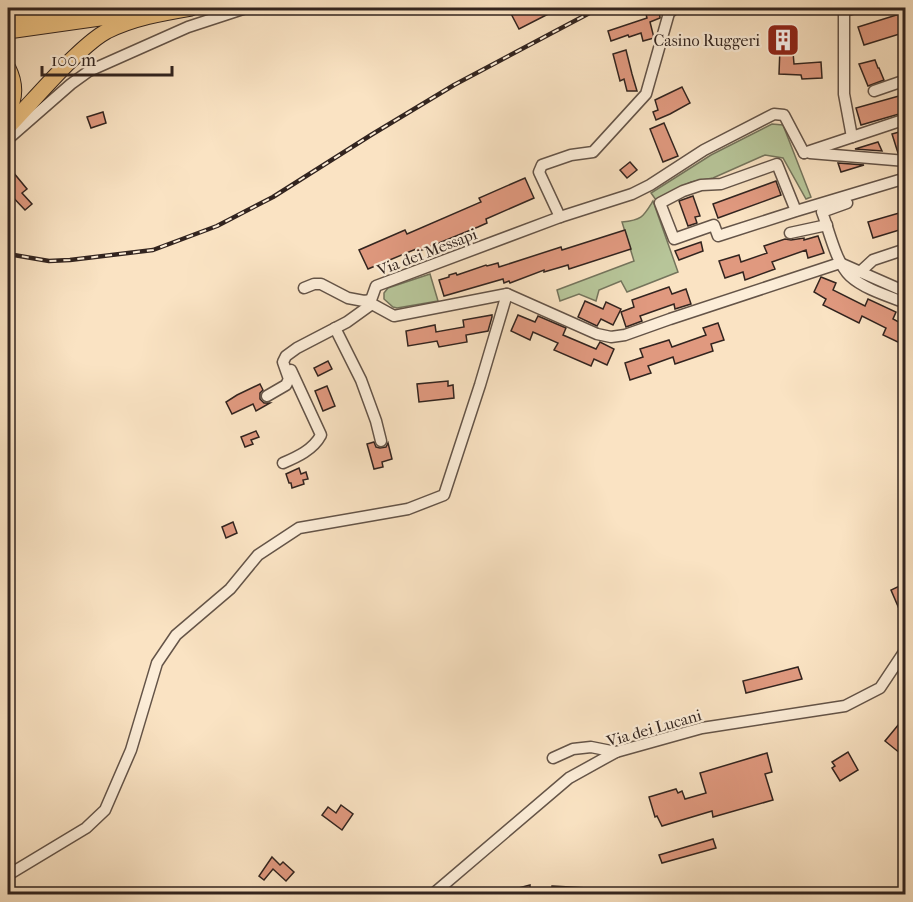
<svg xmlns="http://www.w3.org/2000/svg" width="913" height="902" font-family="'IM FELL French Canon',serif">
	<rect width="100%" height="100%" fill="#fae3c3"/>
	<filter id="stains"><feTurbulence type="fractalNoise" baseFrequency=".00333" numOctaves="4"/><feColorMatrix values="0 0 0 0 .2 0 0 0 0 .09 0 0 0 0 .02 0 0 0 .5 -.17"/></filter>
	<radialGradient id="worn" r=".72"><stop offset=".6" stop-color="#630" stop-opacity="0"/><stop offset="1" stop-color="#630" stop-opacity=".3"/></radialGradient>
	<g fill="#b7c599" stroke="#74745c" stroke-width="1.5">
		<polygon points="772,124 783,125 811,197 806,199 783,158 765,155 713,178 691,182 656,200 651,193 711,155"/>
		<path d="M653,201L678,272L627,292L621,281L599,290L596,301L579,294L560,301L557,290L634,261L622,222C642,220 643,217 653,201Z"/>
		<polygon points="430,274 438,301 397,308 393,307 384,299 384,293 388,288"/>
	</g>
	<g fill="#e0997f" stroke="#32241f" stroke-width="1.5">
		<polygon points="508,8 560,8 519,29"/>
		<polygon points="653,8 658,8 660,17 660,18 650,22 654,38 643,41 641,33 629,37 628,35 611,41 608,31 647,18 645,10"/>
		<polygon points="906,12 906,32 864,45 858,27"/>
		<polygon points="787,47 787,52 793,52 794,64 821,62 822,78 802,79 801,75 779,74 780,48"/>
		<polygon points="626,50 632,74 637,91 627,91 624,79 620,81 613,54"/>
		<polygon points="875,60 878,68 879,68 884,80 868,86 859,64"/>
		<polygon points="682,87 690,103 670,114 656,120 653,112 658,110 655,100"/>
		<polygon points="906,94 906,112 861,125 856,108"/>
		<polygon points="103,112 106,123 91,128 87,117"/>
		<polygon points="664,123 678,156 663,162 650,129"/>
		<polygon points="906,130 906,153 898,153 892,134"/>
		<polygon points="878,142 882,151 855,149"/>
		<polygon points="630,162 637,170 627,178 620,170"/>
		<polygon points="838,163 864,165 841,172"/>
		<polygon points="8,166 27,189 22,193 32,204 25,210 8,192"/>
		<polygon points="525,178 534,198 486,219 487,223 478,227 417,252 416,249 368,269 359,250 405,230 407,234 481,202 479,198"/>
		<polygon points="776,181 781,195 718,218 713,204"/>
		<polygon points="693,196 700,216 695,217 697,223 688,226 679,201"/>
		<polygon points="906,211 906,228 873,238 868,222"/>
		<polygon points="625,230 631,249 569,269 568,265 544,272 544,270 510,283 509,281 504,283 503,279 444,296 439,280 449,277 449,275 456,273 457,275 486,265 487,266 498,263 499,267 561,247 562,250"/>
		<polygon points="818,236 824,253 808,258 806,250 772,262 775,269 745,280 743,272 725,278 719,261 739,255 741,262 767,253 764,246 785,239 791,240 804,238 804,240"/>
		<polygon points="701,242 703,251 679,260 675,251"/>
		<polygon points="821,277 836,283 833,290 865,306 868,299 896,312 893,319 906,326 906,336 902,344 883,335 886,328 862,316 859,323 823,305 826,299 814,292"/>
		<polygon points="669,287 672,294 686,289 691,304 675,309 674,304 640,316 642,321 626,327 621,312 634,307 632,300"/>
		<polygon points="585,301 603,309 606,302 621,309 613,325 601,319 597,326 578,317"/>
		<polygon points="492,315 492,317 488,331 466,335 467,342 439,347 437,341 408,346 406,331 435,325 436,332 464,327 463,320"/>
		<polygon points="518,315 535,322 538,316 566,328 563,335 596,349 600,342 614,349 607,365 594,359 591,366 554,350 558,343 533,332 530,340 511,331"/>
		<polygon points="718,323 724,340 711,344 713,351 675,364 673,357 648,366 651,373 630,380 625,363 643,357 640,349 669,340 672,347 706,335 703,328"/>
		<polygon points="328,361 332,369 318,376 314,368"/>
		<polygon points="448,381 448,386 453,385 454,398 419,402 417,384"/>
		<polygon points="260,384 263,390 260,393 260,399 264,403 270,403 256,411 253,404 232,414 226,402 237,395"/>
		<polygon points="327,386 335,406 323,411 315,391"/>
		<polygon points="256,431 259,437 251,440 253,444 245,447 241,437"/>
		<polygon points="374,442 376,447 380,448 386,447 388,443 392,459 382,462 383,467 374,469 367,444"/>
		<polygon points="299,468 301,474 306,472 308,479 303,480 304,484 292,488 291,483 289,483 286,474"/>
		<polygon points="233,522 237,533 226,538 222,527"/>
		<polygon points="906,583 906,608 900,611 891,590"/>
		<polygon points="798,667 802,679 746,693 743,681"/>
		<polygon points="899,724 906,729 906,758 885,741"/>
		<polygon points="848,752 858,770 840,781 832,768 835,766 832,762"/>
		<polygon points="767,753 772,772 765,774 773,800 713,817 712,811 662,826 657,816 655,817 649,797 676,789 678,793 682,791 685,799 706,793 700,773"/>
		<polygon points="341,805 353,814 342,830 322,815 328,807 336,813"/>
		<polygon points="713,839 716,848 662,863 659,855"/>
		<polygon points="272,857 280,865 283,862 294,872 286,881 273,869 264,880 259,876"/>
		<polygon points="530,885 530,894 503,894 503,892"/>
		<polygon points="552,886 606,889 606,894 551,894"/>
	</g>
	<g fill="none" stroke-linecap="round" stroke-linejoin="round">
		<g stroke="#645448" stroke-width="13">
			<g id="minor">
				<polyline points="874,91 906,80"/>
				<polyline points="852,137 844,94 844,11 855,8"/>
				<polyline points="8,139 71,84 89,71 188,27 246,8"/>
				<polyline points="804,153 784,115 774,114 704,150 650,185 632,194 560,217 376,286 371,300 372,304 394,316 507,294 597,334 611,337 625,335 670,319 840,263 906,292"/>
				<polyline points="804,153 906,119"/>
				<polyline points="810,153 906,161"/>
				<path d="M847,203L822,212C829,230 836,263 850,276C864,289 888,296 906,303"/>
				<polyline points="796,211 777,164 721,184 701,185 683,191 660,203 674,239 714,225 718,236 796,211 906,178"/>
				<polyline points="560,217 539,172 542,165 571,155 593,152 646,94 669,13 675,8"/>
				<polyline points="790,233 827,225"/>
				<polyline points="860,272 873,260 906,249"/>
				<polyline points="304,288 314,284 321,284 348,298 364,301 371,300"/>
				<polyline points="335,328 361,380 376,421 381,441"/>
				<polyline points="267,396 286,385 289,379 283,362 286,356 297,348 347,322 372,304"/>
				<path d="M283,463C297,457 313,450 321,435L291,370"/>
				<polyline points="553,758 573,749 591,747 616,752"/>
				<polyline points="8,875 86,828 105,810 131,750 157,663 176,635 230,589 258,555 299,528 408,509 444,495 480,385 507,294"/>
				<polyline points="433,894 569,778 616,752 702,728 845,706 880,688 906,649"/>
			</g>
		</g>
		<g stroke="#32241f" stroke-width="17">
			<g id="highway">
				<polyline points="8,20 91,8"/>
				<polyline points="8,31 107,17 138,11"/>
				<path d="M8,68C15,82 16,97 8,112"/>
				<path d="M8,127C28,106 47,84 68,63C80,52 92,39 107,31C133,18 162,13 191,8"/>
			</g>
		</g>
		<use href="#minor" stroke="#fcedd8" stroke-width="10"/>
		<use href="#highway" stroke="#edc282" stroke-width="15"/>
		<g stroke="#32241f" stroke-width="4.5">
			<polyline id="rail" points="8,254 49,261 70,260 153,250 217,226 273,197 371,135 454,85 599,8"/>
		</g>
		<use href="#rail" stroke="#fcedd8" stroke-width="2" stroke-dasharray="7" stroke-linecap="butt"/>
	</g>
	<defs>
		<g id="building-square" transform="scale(1.725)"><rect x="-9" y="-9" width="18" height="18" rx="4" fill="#8f2418" stroke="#fcedd8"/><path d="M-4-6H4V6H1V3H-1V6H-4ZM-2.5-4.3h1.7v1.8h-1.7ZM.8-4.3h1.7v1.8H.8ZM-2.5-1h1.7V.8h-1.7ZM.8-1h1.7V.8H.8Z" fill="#fff"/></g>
	</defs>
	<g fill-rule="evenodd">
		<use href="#building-square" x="783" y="40"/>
	</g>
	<g text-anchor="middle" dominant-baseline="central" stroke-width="4.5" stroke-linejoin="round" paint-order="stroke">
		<g font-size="16" fill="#32241f" stroke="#fcedd8" text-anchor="end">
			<text x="760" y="40">Casino Ruggeri</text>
		</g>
		<g font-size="16" fill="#32241f" stroke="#fcedd8">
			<text transform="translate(427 252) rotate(-21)">Via dei Messapi</text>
			<text transform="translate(654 728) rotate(-16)">Via dei Lucani</text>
		</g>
	</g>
	<rect width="913" height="902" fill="none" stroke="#fae3c3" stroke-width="30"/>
	<rect x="9" y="9" width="895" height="884" fill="none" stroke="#32241f" stroke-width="3"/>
	<rect x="15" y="15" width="883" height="872" fill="none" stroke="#32241f" stroke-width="1.5"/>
	<path d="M42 66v9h130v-9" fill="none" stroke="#32241f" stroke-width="3"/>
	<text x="51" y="66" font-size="18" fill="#32241f" stroke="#fcedd8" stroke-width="4.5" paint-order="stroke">100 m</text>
	<rect width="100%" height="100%" filter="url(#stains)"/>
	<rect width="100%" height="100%" fill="url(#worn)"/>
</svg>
